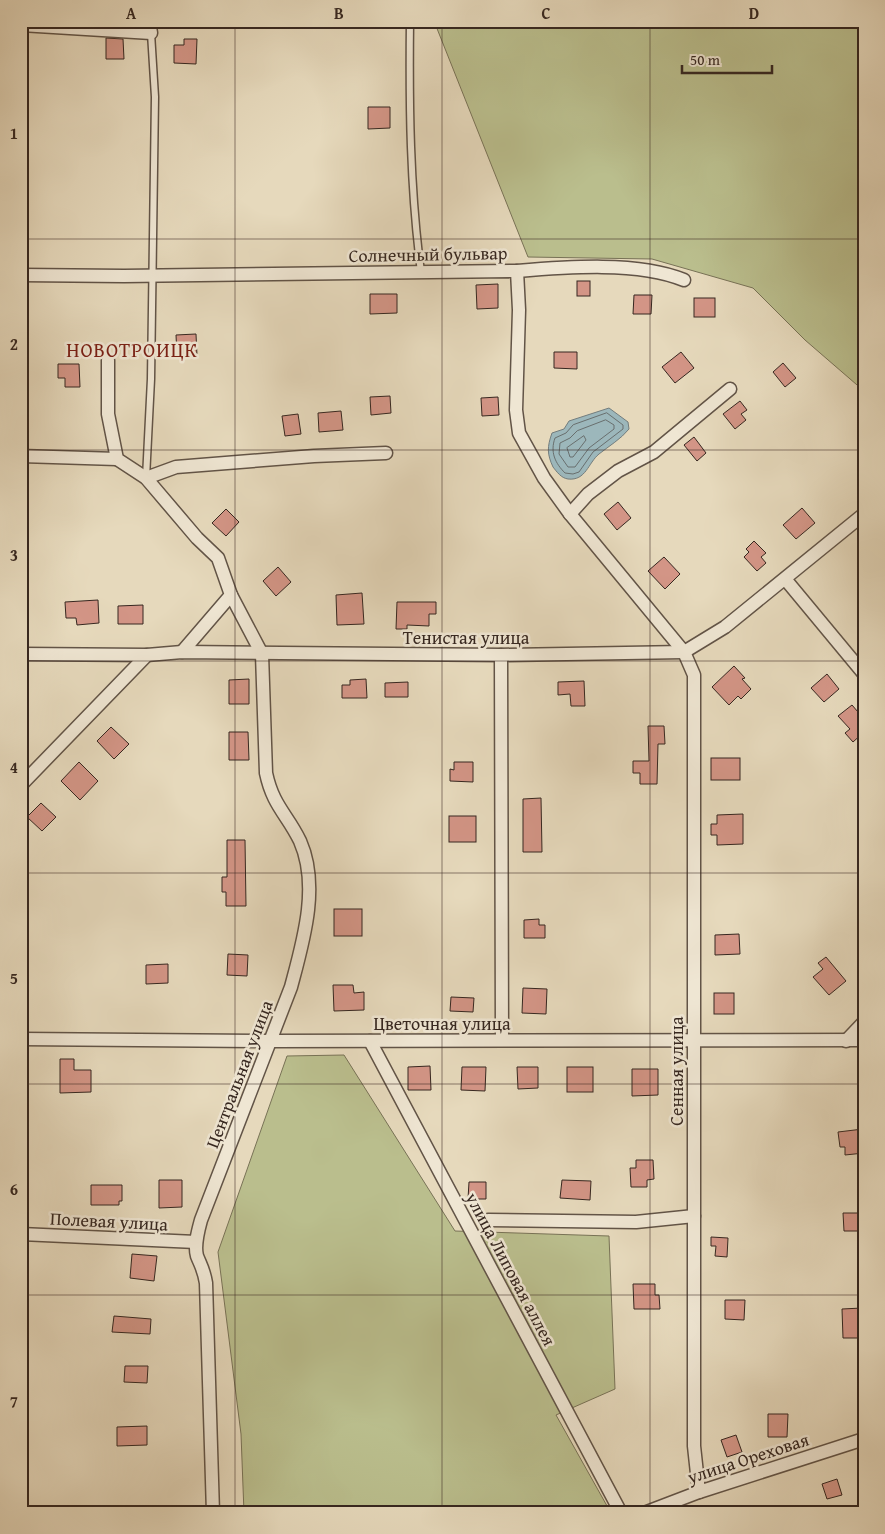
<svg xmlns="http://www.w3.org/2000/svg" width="885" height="1534" font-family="'Gentium Book Plus',serif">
	<rect width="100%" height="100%" fill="#e6d9bc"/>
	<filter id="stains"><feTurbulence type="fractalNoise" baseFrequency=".004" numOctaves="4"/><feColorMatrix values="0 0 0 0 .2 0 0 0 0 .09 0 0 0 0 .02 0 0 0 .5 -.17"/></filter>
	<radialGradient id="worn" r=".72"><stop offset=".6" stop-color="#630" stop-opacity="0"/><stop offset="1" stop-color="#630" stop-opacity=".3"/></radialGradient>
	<g fill="#babe8d" stroke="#787256">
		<polygon points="434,21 864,21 864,391 805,340 753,288 652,259 528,257"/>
		<polygon points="344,1055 455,1231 609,1236 615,1389 556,1415 611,1513 244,1513 241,1434 218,1252 287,1056"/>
	</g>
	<path fill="#9cb7bb" stroke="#737d7d" d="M609,408L628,422L629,429C621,439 609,446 599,454C588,463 586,481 568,479C561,478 557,472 553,467C547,454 547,447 552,433L564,429L569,421Z"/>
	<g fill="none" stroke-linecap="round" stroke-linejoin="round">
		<g stroke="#696f6e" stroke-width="1">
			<path d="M607,413L623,425V429L593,452L579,472L573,474L565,473C555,463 550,452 555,438L566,433L573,425Z"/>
			<polygon points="606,420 614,425 614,429 589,448 575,467 568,467 559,454 560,443 570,438 577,431"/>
			<polygon points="584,436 586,440 573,457 570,457 567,448"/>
		</g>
	</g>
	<g fill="#d39586" stroke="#362720">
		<polygon points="106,38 123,39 124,59 106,59"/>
		<polygon points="184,39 197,39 196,64 174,63 174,45 184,45"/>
		<polygon points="368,107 390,107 390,128 368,129"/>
		<rect x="577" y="281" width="13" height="15"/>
		<polygon points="498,284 498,308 477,309 476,285"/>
		<polygon points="370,294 397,294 397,313 370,314"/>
		<polygon points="634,295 652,295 651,314 633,314"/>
		<rect x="694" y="298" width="21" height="19"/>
		<polygon points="196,334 197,356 177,356 176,335"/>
		<polygon points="554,352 577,352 577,369 554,368"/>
		<polygon points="681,352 694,368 675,383 662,367"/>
		<polygon points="783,363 796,378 785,387 773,372"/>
		<polygon points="58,364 79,364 80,387 65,387 65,378 58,378"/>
		<polygon points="390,396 391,413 371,415 370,397"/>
		<polygon points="498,397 499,415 482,416 481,398"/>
		<polygon points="740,401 747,410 741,414 746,420 735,429 723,414"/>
		<polygon points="341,411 343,430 319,432 318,413"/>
		<polygon points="298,414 301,434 285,436 282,416"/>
		<polygon points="694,437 706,453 697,461 684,445"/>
		<polygon points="618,502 631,518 617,530 604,514"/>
		<polygon points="802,508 815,523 796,539 783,525"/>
		<polygon points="226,509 239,522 226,536 212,523"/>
		<polygon points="754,541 766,553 761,557 766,563 757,571 744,557 749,552 746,549"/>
		<polygon points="664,557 680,574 665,589 648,571"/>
		<polygon points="278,567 291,582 276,596 263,581"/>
		<polygon points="362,593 364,624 337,625 336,595"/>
		<polygon points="98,600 99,623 77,625 76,618 66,618 65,602"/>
		<polygon points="397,602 436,602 436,614 429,614 429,626 407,625 407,629 396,629"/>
		<polygon points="143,605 143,624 118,624 118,606"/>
		<polygon points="734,666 745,678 742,679 751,689 741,699 738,696 729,705 712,687"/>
		<polygon points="827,674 839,689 824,702 811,688"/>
		<polygon points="249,679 249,704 229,704 229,680"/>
		<polygon points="366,679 367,698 342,698 342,685 350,685 350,680"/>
		<polygon points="584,681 585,706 571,706 570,694 558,695 558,682"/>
		<polygon points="408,682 408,697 385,697 385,683"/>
		<polygon points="852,705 864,719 864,732 853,742 845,733 850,729 838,716"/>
		<polygon points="648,726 664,726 665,744 658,744 657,784 640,784 640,773 633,773 633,761 649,761"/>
		<polygon points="111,727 129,744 114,759 97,741"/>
		<polygon points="229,732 248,732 249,760 229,760"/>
		<rect x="711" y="758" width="29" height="22"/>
		<polygon points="79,762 98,781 80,800 61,781"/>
		<polygon points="454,762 473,762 473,782 450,781 450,769 454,770"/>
		<polygon points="541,798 542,852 523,852 523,799"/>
		<polygon points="41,803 56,817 42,831 27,817"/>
		<polygon points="743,814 743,844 717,845 717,835 711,835 711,824 717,824 717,815"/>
		<rect x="449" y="816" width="27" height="26"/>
		<polygon points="227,840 245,840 246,906 226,906 226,892 222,892 222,877 227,877"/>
		<rect x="334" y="909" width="28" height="27"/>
		<polygon points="539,919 539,925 545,925 545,938 524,938 524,920"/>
		<polygon points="739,934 740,954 715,955 715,935"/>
		<polygon points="228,954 248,955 247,976 227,975"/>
		<polygon points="826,957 846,981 829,995 813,977 823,969 818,963"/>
		<polygon points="168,964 168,983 146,984 146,965"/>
		<polygon points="333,985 353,985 354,993 364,992 364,1010 334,1011"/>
		<polygon points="523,988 547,989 546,1014 522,1013"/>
		<rect x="714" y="993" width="20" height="21"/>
		<polygon points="451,997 474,998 473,1012 450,1011"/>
		<polygon points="60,1059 74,1059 74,1070 91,1070 91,1092 60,1093"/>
		<polygon points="430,1066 431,1090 408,1090 408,1067"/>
		<polygon points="462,1067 486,1067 485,1091 461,1090"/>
		<polygon points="517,1067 538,1067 538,1088 518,1089"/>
		<rect x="567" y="1067" width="26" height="25"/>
		<polygon points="632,1069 658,1069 658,1095 632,1096"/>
		<polygon points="863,1129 864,1153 845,1155 845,1147 840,1147 838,1132"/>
		<polygon points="636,1160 653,1160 654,1179 647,1180 647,1187 631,1187 630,1168 636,1168"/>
		<polygon points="159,1180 182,1180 182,1207 159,1208"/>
		<polygon points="562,1180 591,1181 590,1200 560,1198"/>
		<polygon points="469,1182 486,1182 486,1199 468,1199"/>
		<polygon points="91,1185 122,1185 122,1201 119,1201 119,1205 91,1205"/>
		<polygon points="843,1213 864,1213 864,1231 844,1231"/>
		<polygon points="711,1237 728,1238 727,1257 715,1256 716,1246 711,1246"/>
		<polygon points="132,1254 157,1256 154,1281 130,1278"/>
		<polygon points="633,1284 655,1284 655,1295 659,1295 660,1309 634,1309"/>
		<polygon points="725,1300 745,1300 744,1320 725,1319"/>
		<polygon points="862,1308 863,1338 843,1338 842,1309"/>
		<polygon points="114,1316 151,1319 150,1334 112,1332"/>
		<polygon points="125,1366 148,1366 147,1383 124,1382"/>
		<polygon points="768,1414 788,1414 787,1437 768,1437"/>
		<polygon points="147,1426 147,1445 117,1446 117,1427"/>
		<polygon points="736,1435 742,1452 727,1457 721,1440"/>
		<polygon points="837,1479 842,1495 827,1499 822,1484"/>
	</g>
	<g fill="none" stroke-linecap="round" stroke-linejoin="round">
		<g stroke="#625447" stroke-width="9">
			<g id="lane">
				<path d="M410,21C409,106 410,188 421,272"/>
				<polyline points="146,478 151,379 155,97 151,33"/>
			</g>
		</g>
		<g stroke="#625447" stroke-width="15">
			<g id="street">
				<polyline points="21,25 151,33 149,21"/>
				<path d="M517,271C566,267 639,261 684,280"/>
				<polyline points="21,275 124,276 517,271 519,310 516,410 519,433 544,478 570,514 684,652 694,675 694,1446 699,1492"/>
				<polyline points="108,360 108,414 117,459 146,478 197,538 218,558 231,595 182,652"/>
				<polyline points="21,456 117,459"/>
				<polyline points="146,478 176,467 314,456 386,453"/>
				<polyline points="570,514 588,494 618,471 654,452 730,389"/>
				<polyline points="786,580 864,674"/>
				<polyline points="21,654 147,655 182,652 501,655 684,652 725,627 864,514"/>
				<polyline points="501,655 502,1040"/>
				<polyline points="21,785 147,655"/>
				<polyline points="21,1039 270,1041 864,1040"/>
				<polyline points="370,1041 621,1513"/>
				<polyline points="846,1041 864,1022"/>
				<polyline points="488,1220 636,1222 694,1216"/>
				<polyline points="21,1234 196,1242"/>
				<path d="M213,1513L206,1283C204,1270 201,1266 197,1256C194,1245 198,1231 201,1220L291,987C303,942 320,886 300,841C287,814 273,806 266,773L262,654L231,595"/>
				<polyline points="644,1513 699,1492 864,1439"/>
			</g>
		</g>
		<use href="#lane" stroke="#efe6d3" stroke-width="6"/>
		<use href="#street" stroke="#efe6d3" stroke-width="12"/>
	</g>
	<path fill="none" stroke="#362720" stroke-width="1" stroke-opacity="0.55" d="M235,21V1513M442,21V1513M650,21V1513M21,239H864M21,450H864M21,661H864M21,873H864M21,1084H864M21,1295H864"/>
	<g text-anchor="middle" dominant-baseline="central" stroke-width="5" stroke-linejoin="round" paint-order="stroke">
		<g font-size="18" fill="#362720" stroke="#efe6d3">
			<text transform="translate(428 254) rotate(-1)">Солнечный бульвар</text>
			<text x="466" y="637">Тенистая улица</text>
			<text x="442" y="1023">Цветочная улица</text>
			<text transform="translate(676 1071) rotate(-90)">Сенная улица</text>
			<text transform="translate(239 1074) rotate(-69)">Центральная улица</text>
			<text transform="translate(109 1221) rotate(3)">Полевая улица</text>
			<text transform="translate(511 1269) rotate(62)">улица Липовая аллея</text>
			<text transform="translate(748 1458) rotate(-18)">улица Ореховая</text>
		</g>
		<g font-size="20" letter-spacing="1" fill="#7a1f14" stroke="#efe6d3">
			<text x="132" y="349">НОВОТРОИЦК</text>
		</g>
	</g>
	<rect width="885" height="1534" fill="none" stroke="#e6d9bc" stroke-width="55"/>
	<path d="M682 65v8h90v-8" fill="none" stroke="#362720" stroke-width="2.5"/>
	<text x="690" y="65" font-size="15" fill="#362720" stroke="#efe6d3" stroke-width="4" paint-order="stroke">50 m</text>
	<rect x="28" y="28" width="830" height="1478" fill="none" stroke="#362720" stroke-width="2"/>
	<g font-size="16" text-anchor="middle" font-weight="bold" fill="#362720">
		<text x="131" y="19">A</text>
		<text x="339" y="19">B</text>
		<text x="546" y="19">C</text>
		<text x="754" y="19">D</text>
		<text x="14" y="139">1</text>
		<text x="14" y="350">2</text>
		<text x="14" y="561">3</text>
		<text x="14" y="773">4</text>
		<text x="14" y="984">5</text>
		<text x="14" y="1195">6</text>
		<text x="14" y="1407">7</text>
	</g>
	<rect width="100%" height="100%" filter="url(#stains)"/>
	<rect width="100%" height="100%" fill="url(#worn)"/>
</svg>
